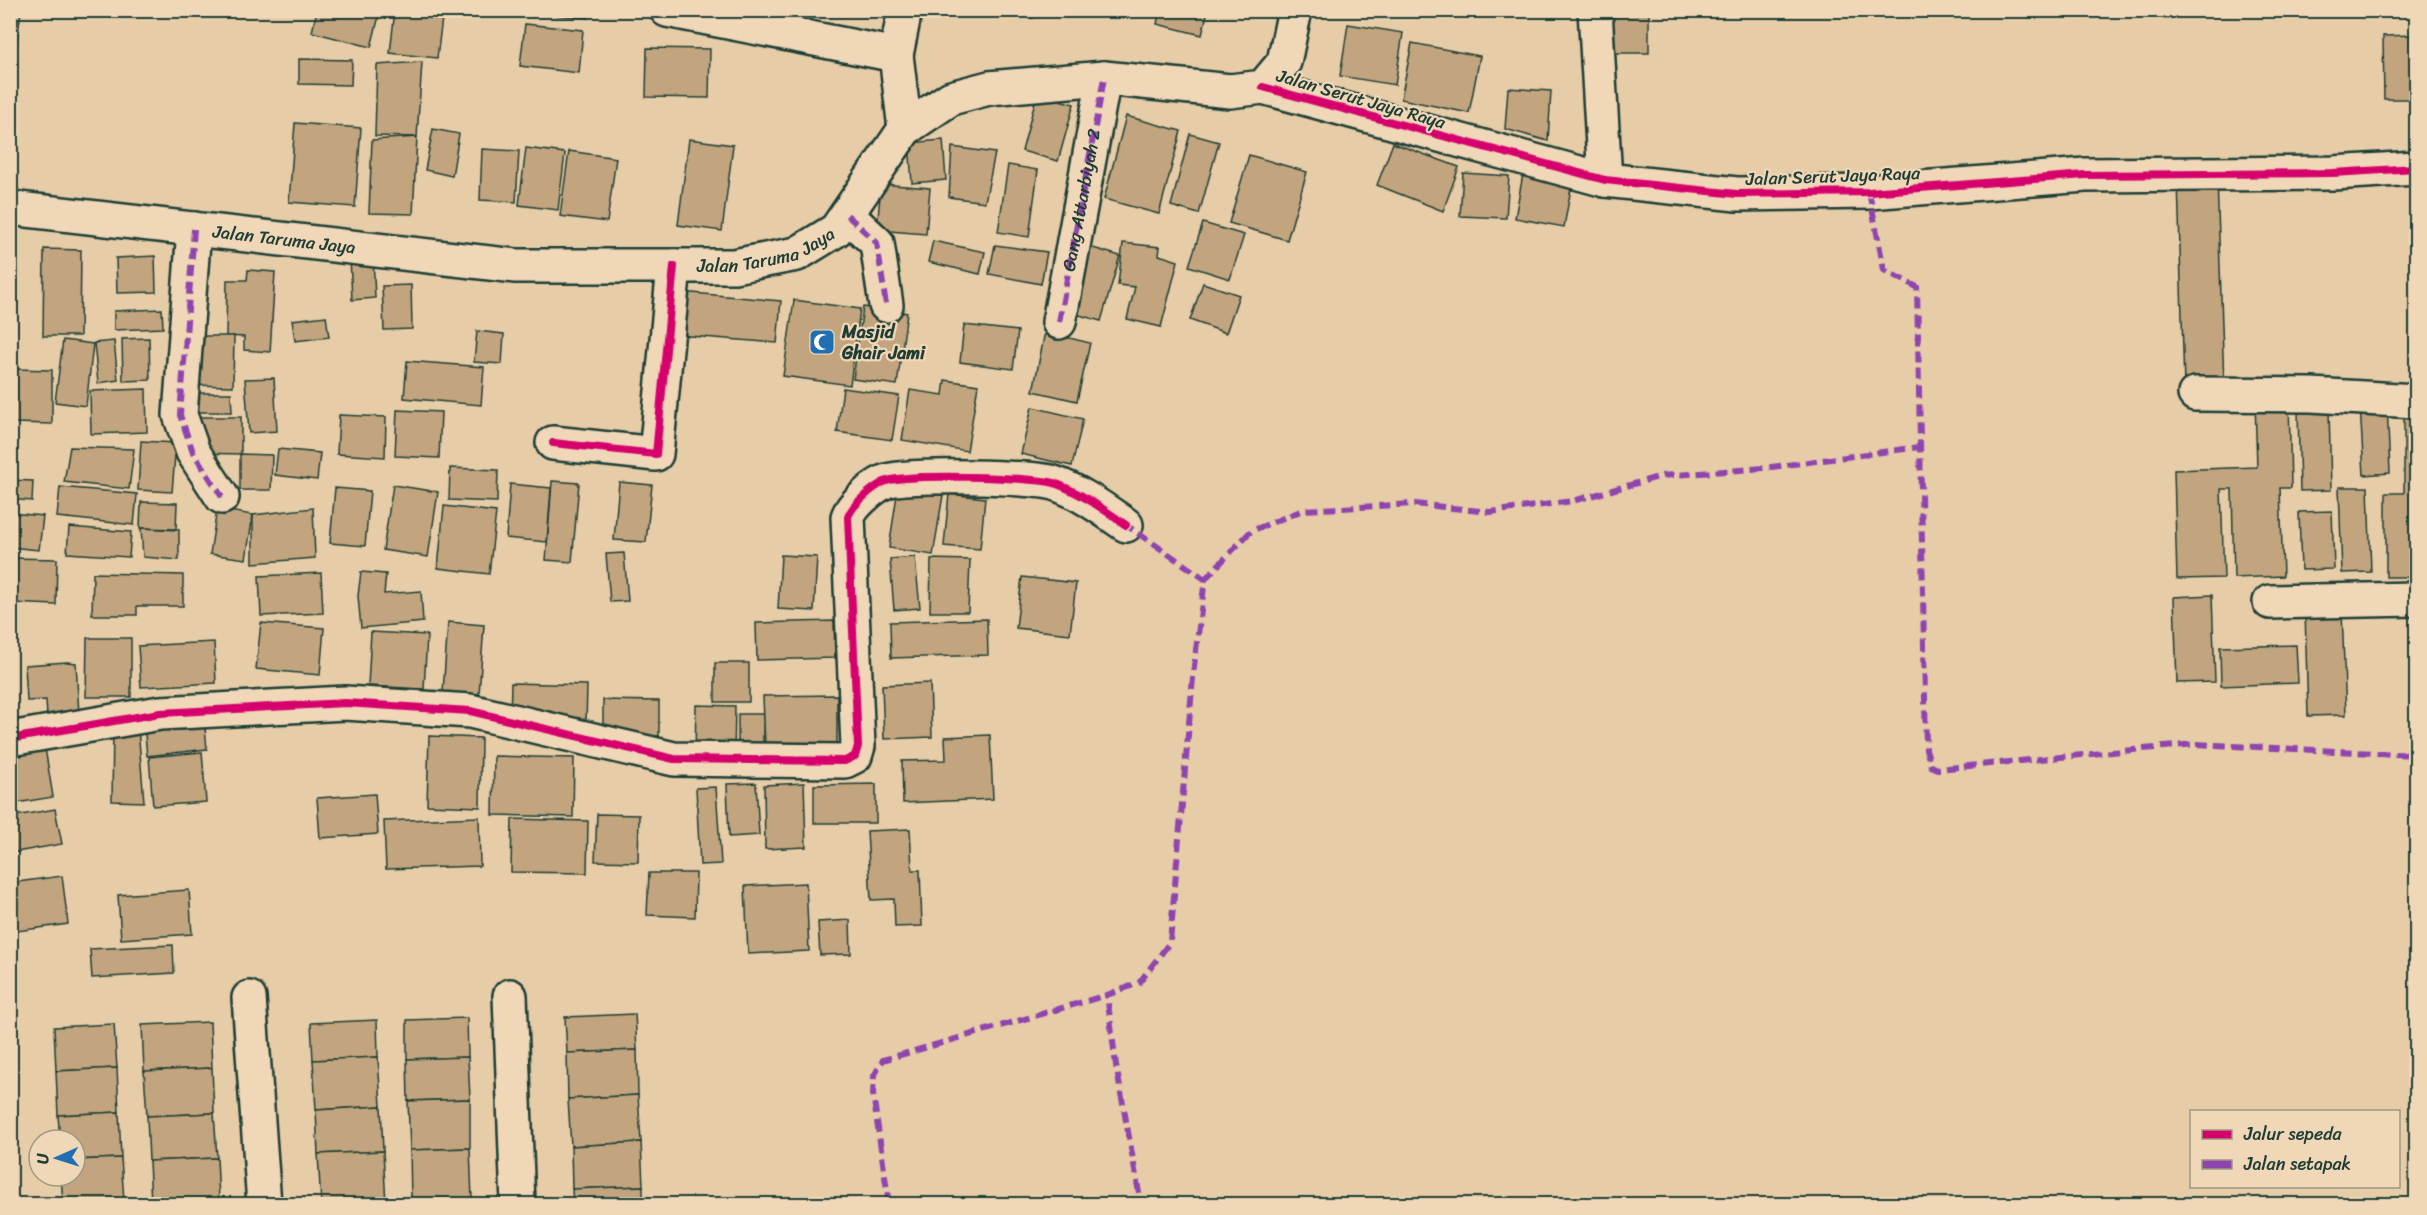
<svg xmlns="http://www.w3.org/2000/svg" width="2427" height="1215" font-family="Sriracha,sans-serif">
	<rect width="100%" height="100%" fill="#e7cca8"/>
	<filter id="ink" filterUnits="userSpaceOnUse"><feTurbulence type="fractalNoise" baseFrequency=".0167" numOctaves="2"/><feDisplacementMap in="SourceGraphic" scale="12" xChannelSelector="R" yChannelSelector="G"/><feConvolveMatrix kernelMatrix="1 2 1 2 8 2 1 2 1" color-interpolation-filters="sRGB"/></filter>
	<g filter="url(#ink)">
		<g fill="#c2a57e" stroke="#1f3d34" stroke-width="1.5">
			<polygon points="10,10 21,10 12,82 10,82"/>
			<polygon points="317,10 380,12 371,47 312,32"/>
			<polygon points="395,10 443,10 437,58 390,53"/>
			<polygon points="496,10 588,10 588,18"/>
			<polygon points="988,10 1034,10 1033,18"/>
			<polygon points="1160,10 1208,10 1202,35 1157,24"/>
			<polygon points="1600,10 1649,10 1649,53 1601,53"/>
			<polygon points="525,24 583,30 579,73 520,66"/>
			<polygon points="1348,24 1403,33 1395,85 1340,76"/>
			<polygon points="2416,35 2416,99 2384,99 2383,36"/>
			<polygon points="1412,43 1480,56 1469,113 1401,99"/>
			<polygon points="647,48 710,49 709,98 646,97"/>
			<polygon points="299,59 352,60 351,85 299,84"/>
			<polygon points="422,62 417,137 375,136 377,65"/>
			<polygon points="1508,88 1551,91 1548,141 1505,129"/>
			<polygon points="1037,94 1074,104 1058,161 1022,151"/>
			<polygon points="1126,116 1181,131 1159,214 1104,199"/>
			<polygon points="295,123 361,128 355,207 289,202"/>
			<polygon points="433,129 459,134 452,176 425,170"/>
			<polygon points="1190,134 1219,142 1199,214 1171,206"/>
			<polygon points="417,137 413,214 369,213 372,140"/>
			<polygon points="689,139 733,145 722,231 678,225"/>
			<polygon points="943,140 946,180 912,183 909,143"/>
			<polygon points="1393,143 1459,167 1443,211 1377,185"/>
			<polygon points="952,147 995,153 985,202 949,197"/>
			<polygon points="526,148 565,153 558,210 519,205"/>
			<polygon points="482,149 519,151 516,202 480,200"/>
			<polygon points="569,151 616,158 607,222 560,216"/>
			<polygon points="1249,155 1307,172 1287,240 1229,223"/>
			<polygon points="1008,165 1038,170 1029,237 998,232"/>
			<polygon points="1463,173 1509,176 1506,218 1460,216"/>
			<polygon points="1523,174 1572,183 1564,227 1515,218"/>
			<polygon points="2217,179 2224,384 2184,386 2178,180"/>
			<polygon points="881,184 930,188 926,234 877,230"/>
			<polygon points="1203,223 1244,235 1230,279 1189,266"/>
			<polygon points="933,241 985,252 980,274 928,262"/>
			<polygon points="1123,243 1160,247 1159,255 1178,261 1161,327 1127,319 1135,287 1118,285"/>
			<polygon points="995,245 1047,252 1041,284 989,274"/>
			<polygon points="1083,245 1120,256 1101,321 1065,311"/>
			<polygon points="44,249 81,250 80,336 43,336"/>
			<polygon points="155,256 156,292 117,293 116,258"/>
			<polygon points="373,256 375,298 352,300 350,258"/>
			<polygon points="248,270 275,272 270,352 244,350 244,337 226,336 227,280 247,280"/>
			<polygon points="1203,283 1239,295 1226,333 1190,320"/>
			<polygon points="411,285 412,329 384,330 382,286"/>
			<polygon points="681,292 781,301 777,343 678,335"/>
			<polygon points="794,300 860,309 850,385 783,376"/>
			<polygon points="863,307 907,313 897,385 853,379"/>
			<polygon points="162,309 163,328 114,330 114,311"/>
			<polygon points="326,316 329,337 295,341 292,320"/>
			<polygon points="964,325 1018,331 1013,369 960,362"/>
			<polygon points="477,331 504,334 502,364 474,362"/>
			<polygon points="1045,332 1090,343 1077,401 1033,391"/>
			<polygon points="189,336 234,336 233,386 188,385"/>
			<polygon points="149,338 150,380 123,381 122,339"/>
			<polygon points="63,340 93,344 86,406 55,402"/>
			<polygon points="114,341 118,380 98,383 94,343"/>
			<polygon points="407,361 484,367 481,405 404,398"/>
			<polygon points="14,369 52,370 52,424 13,423"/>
			<polygon points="274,378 277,431 249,433 245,379"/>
			<polygon points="945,380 978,385 967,451 902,440 910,390 943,395"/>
			<polygon points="843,388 899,396 892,440 837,432"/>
			<polygon points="146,389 147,432 91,434 90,391"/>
			<polygon points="189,393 231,393 232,412 189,412"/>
			<polygon points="2289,401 2291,488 2280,488 2283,576 2234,578 2232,489 2221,489 2224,578 2177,579 2174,470 2257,467 2255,402"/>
			<polygon points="2387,403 2390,473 2364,475 2360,405"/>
			<polygon points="2404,406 2416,406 2416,577 2386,577 2386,493 2404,493"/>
			<polygon points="1032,407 1083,419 1072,466 1021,454"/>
			<polygon points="397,410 441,412 439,458 395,456"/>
			<polygon points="2329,410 2331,490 2300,491 2298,411"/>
			<polygon points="339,415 386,417 385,457 337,454"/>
			<polygon points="197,417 241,417 241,454 196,453"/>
			<polygon points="141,441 176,443 172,492 138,490"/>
			<polygon points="70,447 134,449 129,489 64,482"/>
			<polygon points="278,449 320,453 317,480 275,475"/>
			<polygon points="240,454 272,455 271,490 240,490"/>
			<polygon points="450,468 498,470 497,502 449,500"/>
			<polygon points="10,480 33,481 32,501 10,499"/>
			<polygon points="552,481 579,483 572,562 546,560"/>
			<polygon points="619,482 652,485 646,542 614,540"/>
			<polygon points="510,484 551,488 547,542 506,538"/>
			<polygon points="393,485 438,492 428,557 383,550"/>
			<polygon points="60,487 137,494 134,525 57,517"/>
			<polygon points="2339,487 2368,487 2371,572 2342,573"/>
			<polygon points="335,488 370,491 365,546 330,543"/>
			<polygon points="898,488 943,495 933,555 889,548"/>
			<polygon points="949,494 985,498 980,549 944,546"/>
			<polygon points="141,502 177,503 176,529 140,528"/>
			<polygon points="444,506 496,512 489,574 438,568"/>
			<polygon points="313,508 315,558 253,563 253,515"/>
			<polygon points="217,509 253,515 246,559 210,554"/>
			<polygon points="2332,511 2334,569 2301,570 2299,512"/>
			<polygon points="10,513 43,516 39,550 10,547"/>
			<polygon points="69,527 131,532 129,557 67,553"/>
			<polygon points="141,528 179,530 179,560 143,557"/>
			<polygon points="624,553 628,601 610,602 606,554"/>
			<polygon points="781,555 817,557 814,611 778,609"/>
			<polygon points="915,557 920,608 894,610 890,559"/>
			<polygon points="10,558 57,559 56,605 10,603"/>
			<polygon points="931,559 970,560 968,612 930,612"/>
			<polygon points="361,572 386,574 384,594 421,591 423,622 361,628 358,596"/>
			<polygon points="93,573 183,575 183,606 137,606 137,615 92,615"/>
			<polygon points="321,573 323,613 261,616 259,576"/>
			<polygon points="1022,577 1076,583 1070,634 1016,628"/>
			<polygon points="2212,595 2215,682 2177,683 2174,597"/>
			<polygon points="2305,612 2342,612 2346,715 2308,716"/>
			<polygon points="987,619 988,655 891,658 890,622"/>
			<polygon points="834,621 835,658 757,660 756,623"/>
			<polygon points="448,622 484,625 479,694 443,692"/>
			<polygon points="261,623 324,628 320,675 256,669"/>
			<polygon points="371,632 427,635 424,689 368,686"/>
			<polygon points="87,638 131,638 131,697 86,697"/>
			<polygon points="214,642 216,683 141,687 138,646"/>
			<polygon points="2296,645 2298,683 2221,686 2220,647"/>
			<polygon points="67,662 76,663 79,714 47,716 46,700 27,701 25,665"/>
			<rect x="715" y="663" width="34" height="39"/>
			<polygon points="511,683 587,685 586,723 510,721"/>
			<polygon points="930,683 932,737 884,739 882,685"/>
			<polygon points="837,695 837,746 765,747 763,696"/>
			<polygon points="603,700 659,701 659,736 603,734"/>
			<polygon points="696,705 735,706 734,756 695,755"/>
			<polygon points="738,714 763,714 763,748 738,749"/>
			<polygon points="204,717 207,749 147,756 144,724"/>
			<polygon points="138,728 144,802 112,801 113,729"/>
			<polygon points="990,735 993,799 903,803 902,761 946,760 945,737"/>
			<polygon points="429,736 481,738 480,807 427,805"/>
			<polygon points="45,748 53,797 10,804 10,753"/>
			<polygon points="202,752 206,802 153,806 149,757"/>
			<polygon points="494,756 574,758 573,817 493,815"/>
			<polygon points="756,783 759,835 729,837 727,784"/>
			<polygon points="804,783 806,847 765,849 764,785"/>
			<polygon points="876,784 876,823 814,823 814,785"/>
			<polygon points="716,787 721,864 700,865 696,788"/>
			<polygon points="375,794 378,834 320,838 317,798"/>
			<polygon points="55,809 62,844 10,853 10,817"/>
			<polygon points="597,814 639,815 638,862 595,861"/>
			<polygon points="479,817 480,866 386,869 384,821"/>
			<polygon points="512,819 588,821 587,873 511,872"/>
			<polygon points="910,829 912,870 920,870 922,926 895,927 894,899 871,900 867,831"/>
			<polygon points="649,873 696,873 695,917 647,915"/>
			<polygon points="62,876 68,924 10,932 10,883"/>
			<polygon points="806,883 809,951 748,954 745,886"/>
			<polygon points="189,890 192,934 121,939 118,895"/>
			<polygon points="850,920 851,954 820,955 818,922"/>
			<polygon points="173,945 174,973 92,978 90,949"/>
			<polygon points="635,1014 637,1050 567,1053 565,1017"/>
			<polygon points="467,1018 468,1057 407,1059 407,1020"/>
			<polygon points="377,1020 378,1057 313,1060 311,1023"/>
			<polygon points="210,1022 212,1068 144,1071 142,1025"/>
			<polygon points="114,1024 117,1068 56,1071 54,1027"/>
			<polygon points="637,1050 638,1095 568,1099 567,1053"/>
			<polygon points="378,1057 381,1106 316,1110 313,1060"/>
			<polygon points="468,1057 470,1099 408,1101 407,1059"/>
			<polygon points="117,1068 119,1112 58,1115 56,1071"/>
			<polygon points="212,1068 214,1113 147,1116 144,1071"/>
			<polygon points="638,1095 641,1142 571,1146 568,1099"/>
			<polygon points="470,1099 470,1148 410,1150 408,1101"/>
			<polygon points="381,1106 383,1151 318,1154 316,1110"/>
			<polygon points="119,1112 121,1158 75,1160 75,1140 60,1140 58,1115"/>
			<polygon points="214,1113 217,1158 149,1161 147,1116"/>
			<polygon points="641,1142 643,1186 572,1189 571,1146"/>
			<polygon points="470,1148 472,1199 411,1200 410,1150"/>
			<polygon points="383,1151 386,1204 321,1204 318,1154"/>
			<polygon points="121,1158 124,1201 63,1204 61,1176 75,1176 75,1160"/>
			<polygon points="217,1158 219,1200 151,1204 149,1161"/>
			<polygon points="643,1186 643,1204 573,1204 572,1189"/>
			<polygon points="472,1199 472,1204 411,1204 411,1200"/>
			<polygon points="124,1201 124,1204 63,1204"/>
		</g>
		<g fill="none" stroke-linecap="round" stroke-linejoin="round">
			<g stroke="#1f3d34" stroke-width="38">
				<g id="minor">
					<polyline points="667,10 896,55"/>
					<polyline points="1595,10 1605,180"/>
					<polyline points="1263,87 1605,180 1737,194 1869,192 2085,175 2333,173 2416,168"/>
					<polyline points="905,129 896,55 905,10"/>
					<polyline points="847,215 877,243 886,305"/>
					<polyline points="194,229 180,415 193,452 222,497"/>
					<path id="s1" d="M1059,322L1104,78"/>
					<polyline points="2195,394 2311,395 2416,401"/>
					<polyline points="553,443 656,454 674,266"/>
					<polyline points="2270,602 2416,599"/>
					<path d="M10,739L160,713L345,703L470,711L674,759L845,761L855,756L858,746L848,517C852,505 872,488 884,482C902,473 1033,477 1054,483C1080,492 1103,509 1126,525"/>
					<polyline points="510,996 518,1204"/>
					<polyline points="249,998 264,1204"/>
				</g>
			</g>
			<g stroke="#1f3d34" stroke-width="38">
				<g id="major">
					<path id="s2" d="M10,208L516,266H734L797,254L836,230L905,129L951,98L989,88L1104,78L1230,91L1263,87L1284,62L1295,10"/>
				</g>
			</g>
			<use href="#minor" stroke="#efd7b7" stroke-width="33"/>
			<use href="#major" stroke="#efd7b7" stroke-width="33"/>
			<g stroke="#8e44ad" stroke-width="6" stroke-dasharray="12 6" stroke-linecap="butt">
				<polyline points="1869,192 1884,270 1917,287 1926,749 1931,766 1938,769 2195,744 2416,755"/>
				<polyline points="847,215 877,243 886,305"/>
				<polyline points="194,229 180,415 193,452 222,497"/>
				<polyline points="1059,322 1104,78"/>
				<polyline points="1123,523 1205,579 1194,666 1170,942 1139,983 1107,995 1116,1065 1141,1204"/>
				<polyline points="1205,579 1251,531 1303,510 1415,504 1490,512 1573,501 1662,476 1764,468 1919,447"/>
				<polyline points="889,1204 873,1094 874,1076 883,1060 1107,995"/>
			</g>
			<g stroke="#efd7b7" stroke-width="11">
				<g id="cycleway">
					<polyline points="1263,87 1605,180 1737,194 1869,192 2085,175 2333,173 2416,168"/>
					<polyline points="553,443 656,454 674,266"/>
					<path d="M10,739L160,713L345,703L470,711L674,759L845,761L855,756L858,746L848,517C852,505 872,488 884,482C902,473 1033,477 1054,483C1080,492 1103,509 1126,525"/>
				</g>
			</g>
			<use href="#cycleway" stroke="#d6006c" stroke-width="8"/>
		</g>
	</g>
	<defs>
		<g id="mosque-square" transform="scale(1.35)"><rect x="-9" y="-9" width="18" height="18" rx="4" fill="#1f6fb2" stroke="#efd7b7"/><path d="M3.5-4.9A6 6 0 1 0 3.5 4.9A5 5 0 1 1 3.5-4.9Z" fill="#fff"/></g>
	</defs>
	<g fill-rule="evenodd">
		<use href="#mosque-square" x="822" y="342"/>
	</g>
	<g text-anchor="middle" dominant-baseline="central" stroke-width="4.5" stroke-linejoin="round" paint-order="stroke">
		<g font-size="18" fill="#1f3d34" stroke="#efd7b7">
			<text transform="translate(1361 99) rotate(16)">Jalan Serut Jaya Raya</text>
			<text transform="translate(1833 176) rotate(-2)">Jalan Serut Jaya Raya</text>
			<text stroke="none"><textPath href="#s1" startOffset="124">Gang Attarbiyah 2</textPath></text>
			<text stroke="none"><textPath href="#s2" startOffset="276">Jalan Taruma Jaya</textPath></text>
			<text stroke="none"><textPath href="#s2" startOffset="762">Jalan Taruma Jaya</textPath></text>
		</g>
		<g font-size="18" font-weight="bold" fill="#1f3d34" stroke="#efd7b7" text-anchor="start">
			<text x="842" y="332">Masjid<tspan x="842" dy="21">Ghair Jami</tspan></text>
		</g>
	</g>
	<rect width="2427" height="1215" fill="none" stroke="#efd7b7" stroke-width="36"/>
	<rect x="18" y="18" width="2391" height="1179" fill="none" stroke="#1f3d34" stroke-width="2" filter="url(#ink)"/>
	<rect x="2190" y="1110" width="210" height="78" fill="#efd7b7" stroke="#9c9983" stroke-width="1.5"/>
	<rect x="2202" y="1130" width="30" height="9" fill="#d6006c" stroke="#9c9983" stroke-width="1.5"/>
	<text x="2244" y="1140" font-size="18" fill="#1f3d34">Jalur sepeda</text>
	<rect x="2202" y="1160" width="30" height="9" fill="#8e44ad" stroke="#9c9983" stroke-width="1.5"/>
	<text x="2244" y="1170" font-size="18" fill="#1f3d34">Jalan setapak</text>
	<g transform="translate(57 1158) rotate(267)"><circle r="28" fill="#efd7b7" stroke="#9c9983" stroke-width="1.5"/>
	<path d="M0-4.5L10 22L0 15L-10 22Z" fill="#1f6fb2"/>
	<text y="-9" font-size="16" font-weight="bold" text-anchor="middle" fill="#1f3d34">U</text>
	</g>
</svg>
